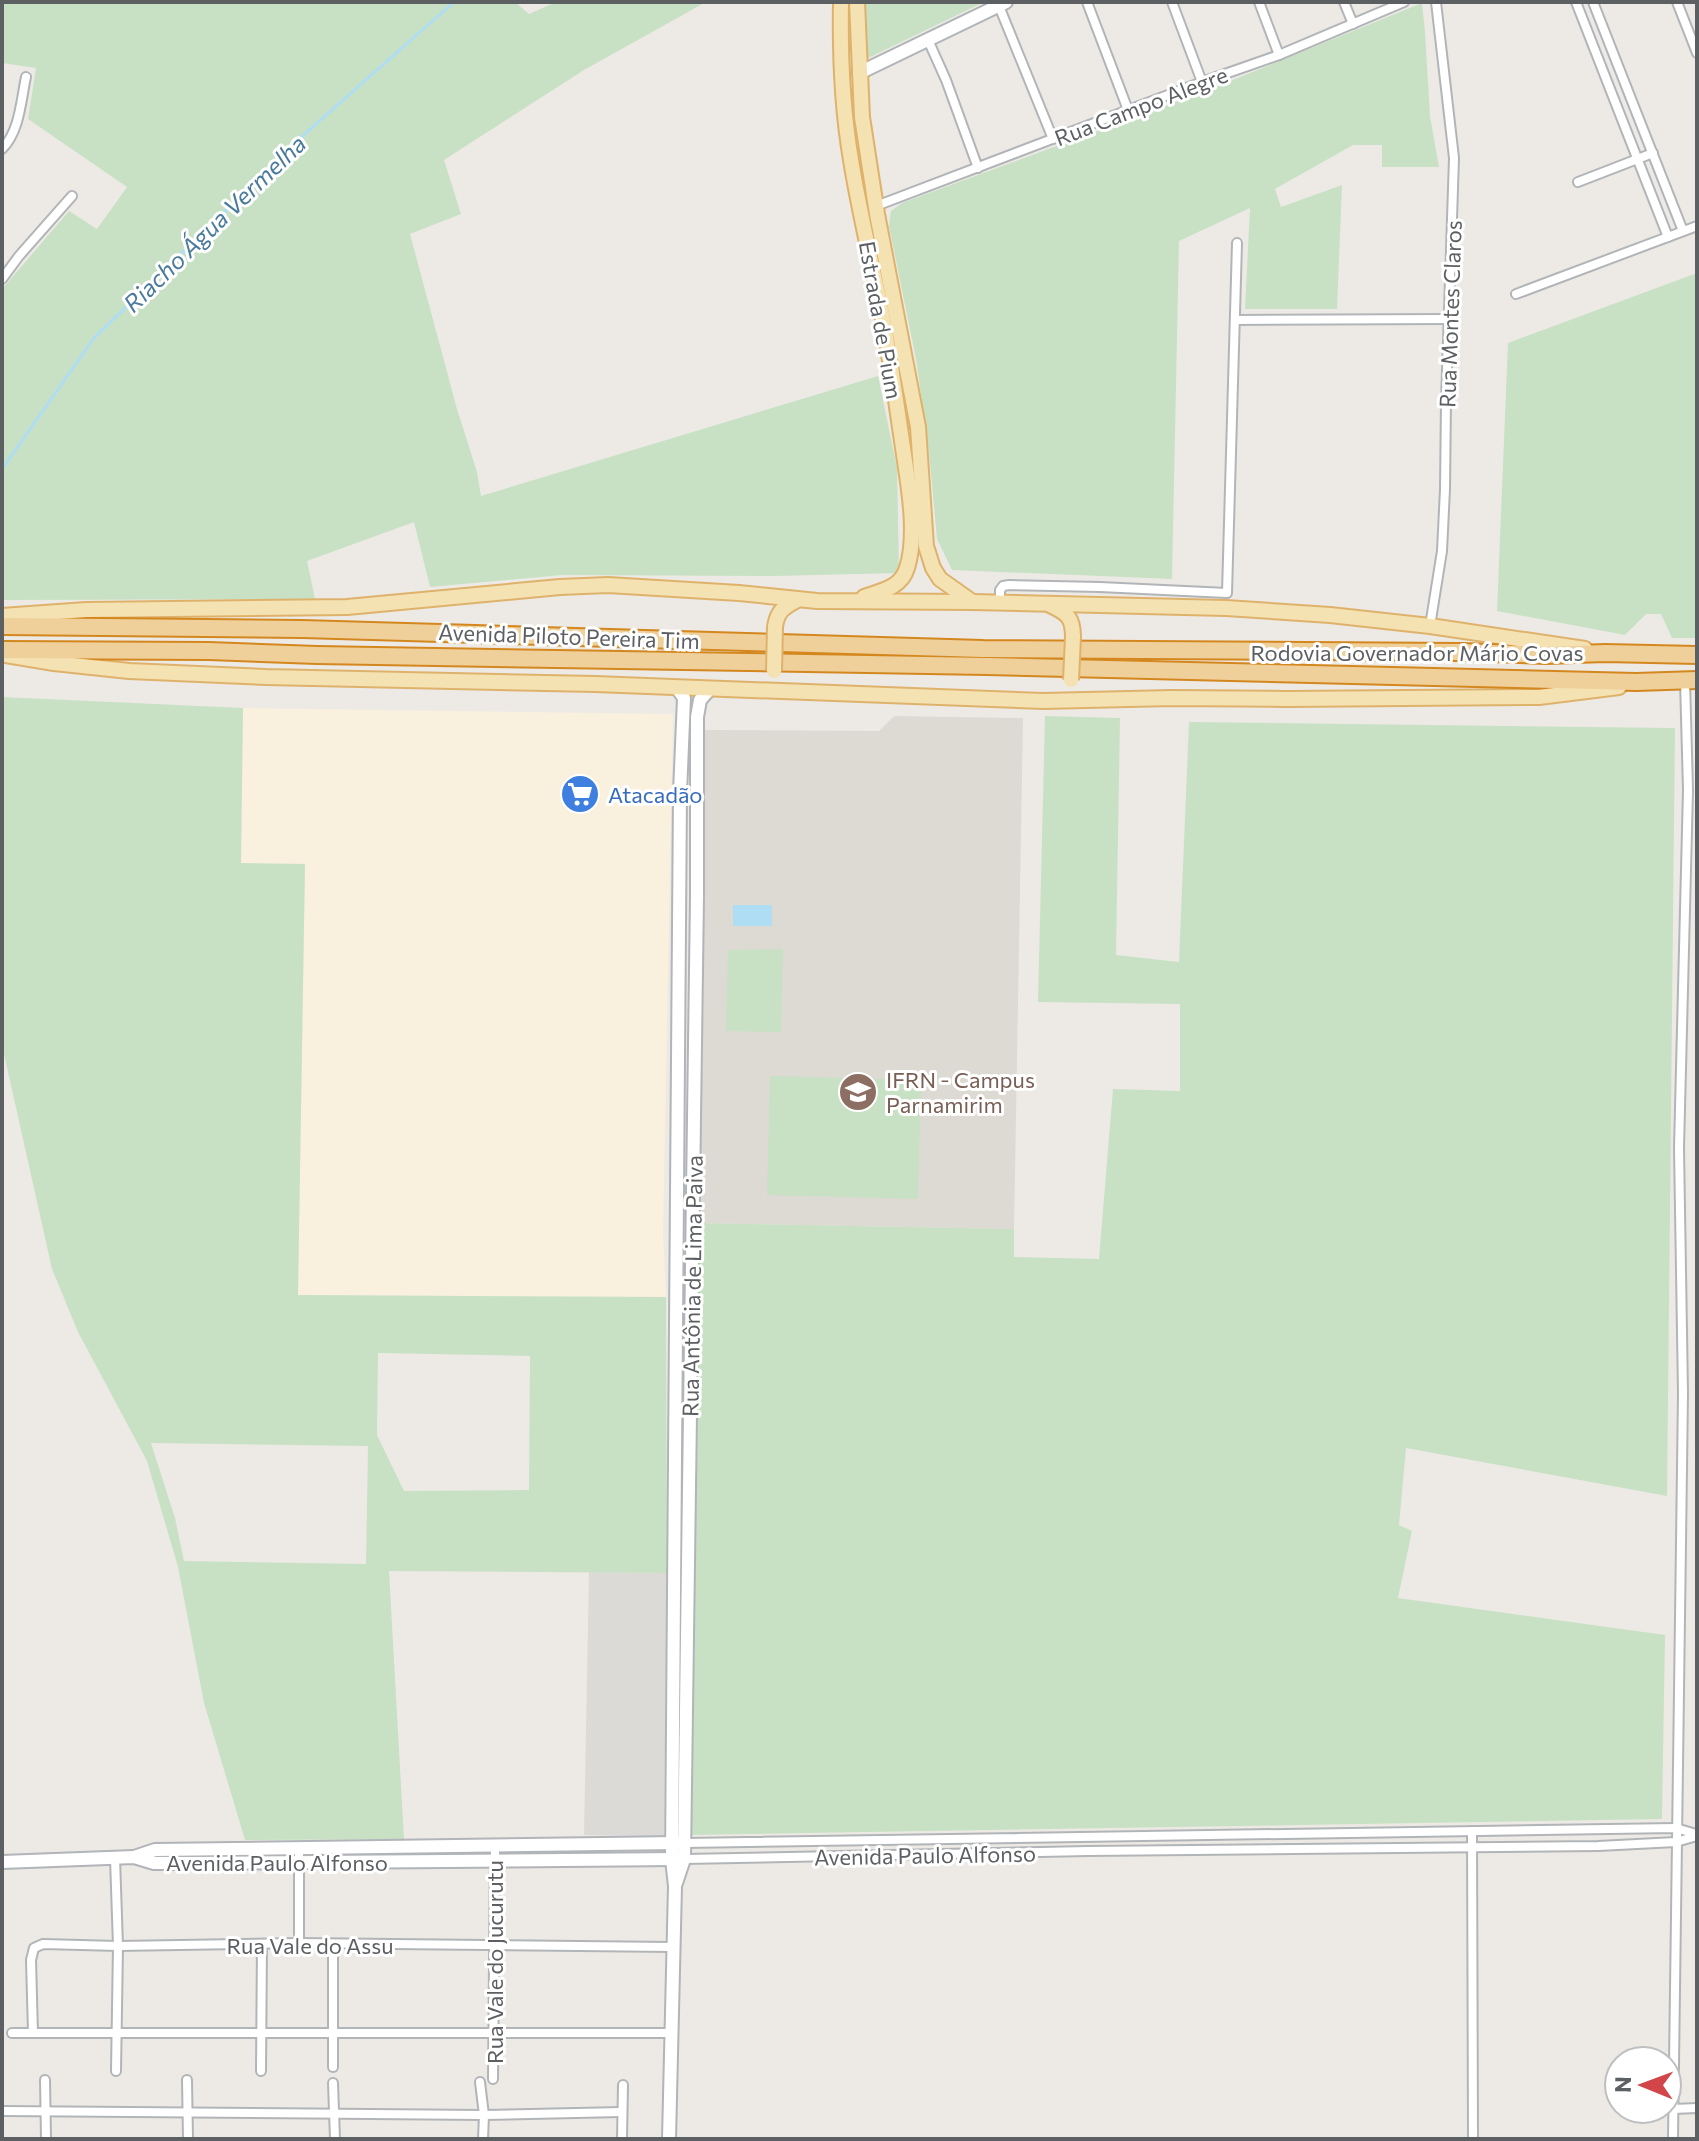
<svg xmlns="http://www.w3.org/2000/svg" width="1699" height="2141" font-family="Commissioner,sans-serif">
	<rect width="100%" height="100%" fill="#edeae5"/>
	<polygon fill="#f9f0de" points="243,708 673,714 663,1232 666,1297 298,1295 305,865 241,863"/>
	<polygon fill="#dcdad7" points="589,1572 667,1573 664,1836 584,1835"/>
	<polygon fill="#ddd9d3" points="894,716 1023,718 1014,1229 697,1223 704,730 879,731"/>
	<g fill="#c8e1c5" fill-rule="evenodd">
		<polygon points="2,2 515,2 529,14 556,2 706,2 584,70 444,160 461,214 410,234 457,409 477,472 481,496 878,376 897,468 899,573 775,576 562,575 430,587 414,522 307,561 315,599 2,600 2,289 69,211 97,229 127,187 28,119 36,68 2,63"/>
		<polygon points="860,2 984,2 864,60"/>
		<polygon points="1422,3 1425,32 1430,116 1439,167 1382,167 1382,145 1353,145 1275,189 1281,207 1342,185 1337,309 1245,309 1250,208 1179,241 1172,579 952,570 937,539 929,452 916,359 889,226 891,211 902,203 1208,90"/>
		<polygon points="1697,273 1697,638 1672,638 1661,614 1646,614 1625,635 1497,611 1508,343"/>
		<path d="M2,697L243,708L241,863L305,864L298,1295L666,1297L667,1573L389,1571L404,1839L245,1840L204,1703L178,1567L147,1461L78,1332L52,1269L2,1045ZM378,1353L530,1356L529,1490L404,1491L377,1435ZM151,1443L368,1446L366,1564L184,1561L175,1518Z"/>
		<polygon points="1045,716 1120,718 1116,955 1179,962 1189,722 1675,728 1667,1496 1406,1448 1399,1525 1412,1531 1398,1598 1665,1635 1662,1819 689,1835 697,1223 1014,1229 1014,1257 1099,1259 1113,1089 1180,1091 1180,1004 1038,1002"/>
		<polygon points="783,949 781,1032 726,1031 728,950"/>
		<polygon points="770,1076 921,1080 918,1199 767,1195"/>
	</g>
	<rect fill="#aeddf4" x="733" y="905" width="39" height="21"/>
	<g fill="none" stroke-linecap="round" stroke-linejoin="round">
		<polyline stroke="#aeddf4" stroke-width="3" points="2,469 94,338 308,131 454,2"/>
		<g stroke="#b2b5b8" stroke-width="12">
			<g id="street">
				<polyline points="1087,2 1128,110"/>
				<polyline points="1172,2 1202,82"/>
				<polyline points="1259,2 1279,55"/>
				<polyline points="1344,2 1353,24"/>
				<polyline points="1576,2 1668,237"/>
				<polyline points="1593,2 1683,231"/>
				<polyline points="1677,2 1697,53"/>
				<polyline points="999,6 1053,139"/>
				<polyline points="928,40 946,80 978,168"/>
				<path d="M2,149C20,131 21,100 26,77"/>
				<polyline points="1578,182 1653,153"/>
				<polyline points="876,206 1202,82 1279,55 1404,2"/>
				<polyline points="2,279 19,256 72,196"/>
				<polyline points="1516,294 1697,226"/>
				<polyline points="1235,320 1449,319"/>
				<polyline points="1000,602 1000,590 1003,586 1009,585 1100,587 1227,593 1237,243"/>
				<polyline points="1430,626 1442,551 1445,489 1446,401 1454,158 1436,2"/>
				<polyline points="1472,1831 1473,2139"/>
				<polyline points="685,1843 1676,1828 1696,1834"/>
				<polyline points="299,1847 299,1943"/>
				<polyline points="115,1858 118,1946 116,2071"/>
				<polyline points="684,1859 1088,1851 1598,1846 1676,1842 1697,1836"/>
				<polyline points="12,2033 670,2033"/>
				<polyline points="33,2033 31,1960 34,1948 43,1944 118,1946 299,1943 672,1947"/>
				<polyline points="333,2067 333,1944"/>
				<polyline points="261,2071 262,1944"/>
				<polyline points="493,2079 495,1845"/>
				<polyline points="45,2080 46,2138"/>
				<polyline points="187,2080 188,2139"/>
				<polyline points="480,2082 484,2115 483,2139"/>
				<polyline points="333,2083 335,2139"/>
				<polyline points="1673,2109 1697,2108"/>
				<polyline points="2,2111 484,2115 622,2112"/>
				<polyline points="622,2139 623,2085"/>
				<polyline points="1673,2139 1683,1393 1679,1148 1688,790 1685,680"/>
			</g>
		</g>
		<g stroke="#b1b4b8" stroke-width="16">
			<g id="secondary">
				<polyline points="859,73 1006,2"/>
				<polyline points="134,1857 155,1850 678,1843"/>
				<polyline points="2,1862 134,1857 154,1863 200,1863 678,1859"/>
				<polyline points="676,1883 684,1859 697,896 697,717 700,700 711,688"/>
				<polyline points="669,2139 675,1886 672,1859 680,793 684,698 677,688"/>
			</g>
		</g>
		<g stroke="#dfb26c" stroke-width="18">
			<g id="primary">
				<path d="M841,2C840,55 842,107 851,160C859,210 871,259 881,309C890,355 896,401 903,448C908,483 918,534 907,568C901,588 881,591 864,597"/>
				<polyline points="857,2 862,117 877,214 918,427 926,546 933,568 940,579 971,601"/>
				<path d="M1050,605C1067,613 1073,617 1073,637"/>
				<polyline points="2,616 86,610 347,607 560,587 608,585 739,593 817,601 972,602 1226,608 1330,615 1430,626 1585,649"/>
				<path d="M775,627C777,611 784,607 797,600"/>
				<polyline points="6,655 54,663 129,671 266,677 595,684 1043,701 1172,698 1287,699 1539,697 1619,687"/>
			</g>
		</g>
		<g stroke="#d4871e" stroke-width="20">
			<g id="highway">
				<polyline points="2,626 302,629 983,649 1462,652 1546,655 1605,653 1697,655"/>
				<polyline points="2,650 209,651 317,655 987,666 1636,682 1697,680"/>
			</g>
		</g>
		<use href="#street" stroke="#fff" stroke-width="8"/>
		<use href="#secondary" stroke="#fff" stroke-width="12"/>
		<use href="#primary" stroke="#f4e2b3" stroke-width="14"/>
		<use href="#highway" stroke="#efd09a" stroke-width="16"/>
		<g stroke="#dfb26c" stroke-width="18" stroke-linecap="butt">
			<g id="primary-bridge">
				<polyline points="774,671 775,627"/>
				<polyline points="1071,680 1073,637"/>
			</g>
		</g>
		<use href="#primary-bridge" stroke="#f4e2b3" stroke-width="14"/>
	</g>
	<defs>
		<g id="supermarket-disc" transform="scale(2)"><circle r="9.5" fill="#3f7fe0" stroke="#fff"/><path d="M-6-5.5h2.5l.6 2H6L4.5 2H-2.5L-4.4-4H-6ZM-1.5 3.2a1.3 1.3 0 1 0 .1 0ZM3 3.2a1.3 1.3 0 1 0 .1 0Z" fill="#fff"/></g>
		<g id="university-disc" transform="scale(2)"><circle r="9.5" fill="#8d6e63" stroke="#fff"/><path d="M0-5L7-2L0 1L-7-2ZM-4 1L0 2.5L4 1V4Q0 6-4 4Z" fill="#fff"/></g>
	</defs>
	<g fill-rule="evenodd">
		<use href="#supermarket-disc" x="580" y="794"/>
		<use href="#university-disc" x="858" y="1092"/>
	</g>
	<g text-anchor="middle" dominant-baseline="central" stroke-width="6" stroke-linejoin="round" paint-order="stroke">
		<g font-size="22" fill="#5d6063" stroke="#fff">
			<text transform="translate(1141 106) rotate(-21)">Rua Campo Alegre</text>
			<text transform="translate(1450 314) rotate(-88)">Rua Montes Claros</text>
			<text transform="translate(881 320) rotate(80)">Estrada de Pium</text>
			<text transform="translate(569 636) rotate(2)">Avenida Piloto Pereira Tim</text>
			<text x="1417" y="652">Rodovia Governador Mário Covas</text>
			<text transform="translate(692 1286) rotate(-89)">Rua Antônia de Lima Paiva</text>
			<text transform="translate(925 1855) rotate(-1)">Avenida Paulo Alfonso</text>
			<text x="277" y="1862">Avenida Paulo Alfonso</text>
			<text x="310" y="1945">Rua Vale do Assu</text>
			<text transform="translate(494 1962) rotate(-90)">Rua Vale do Jucurutu</text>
		</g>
		<g font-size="22" fill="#366cbe" stroke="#fff" text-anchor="start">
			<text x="608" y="794">Atacadão</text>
		</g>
		<g font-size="22" fill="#785e54" stroke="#fff" text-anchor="start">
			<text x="886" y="1079">IFRN - Campus<tspan x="886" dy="25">Parnamirim</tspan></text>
		</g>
		<g font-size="24" font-style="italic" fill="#4a7a9c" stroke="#fff">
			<text transform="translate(214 223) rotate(-44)">Riacho Água Vermelha</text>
		</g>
	</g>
	<rect width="1699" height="2141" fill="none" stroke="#5d6063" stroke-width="8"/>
	<g transform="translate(1643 2085) rotate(271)"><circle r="38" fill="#ffffff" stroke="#bebfc1" stroke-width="2"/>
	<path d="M0-6L14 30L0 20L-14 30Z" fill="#d2464a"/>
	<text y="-12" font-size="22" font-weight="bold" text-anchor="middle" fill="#5d6063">N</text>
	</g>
</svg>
